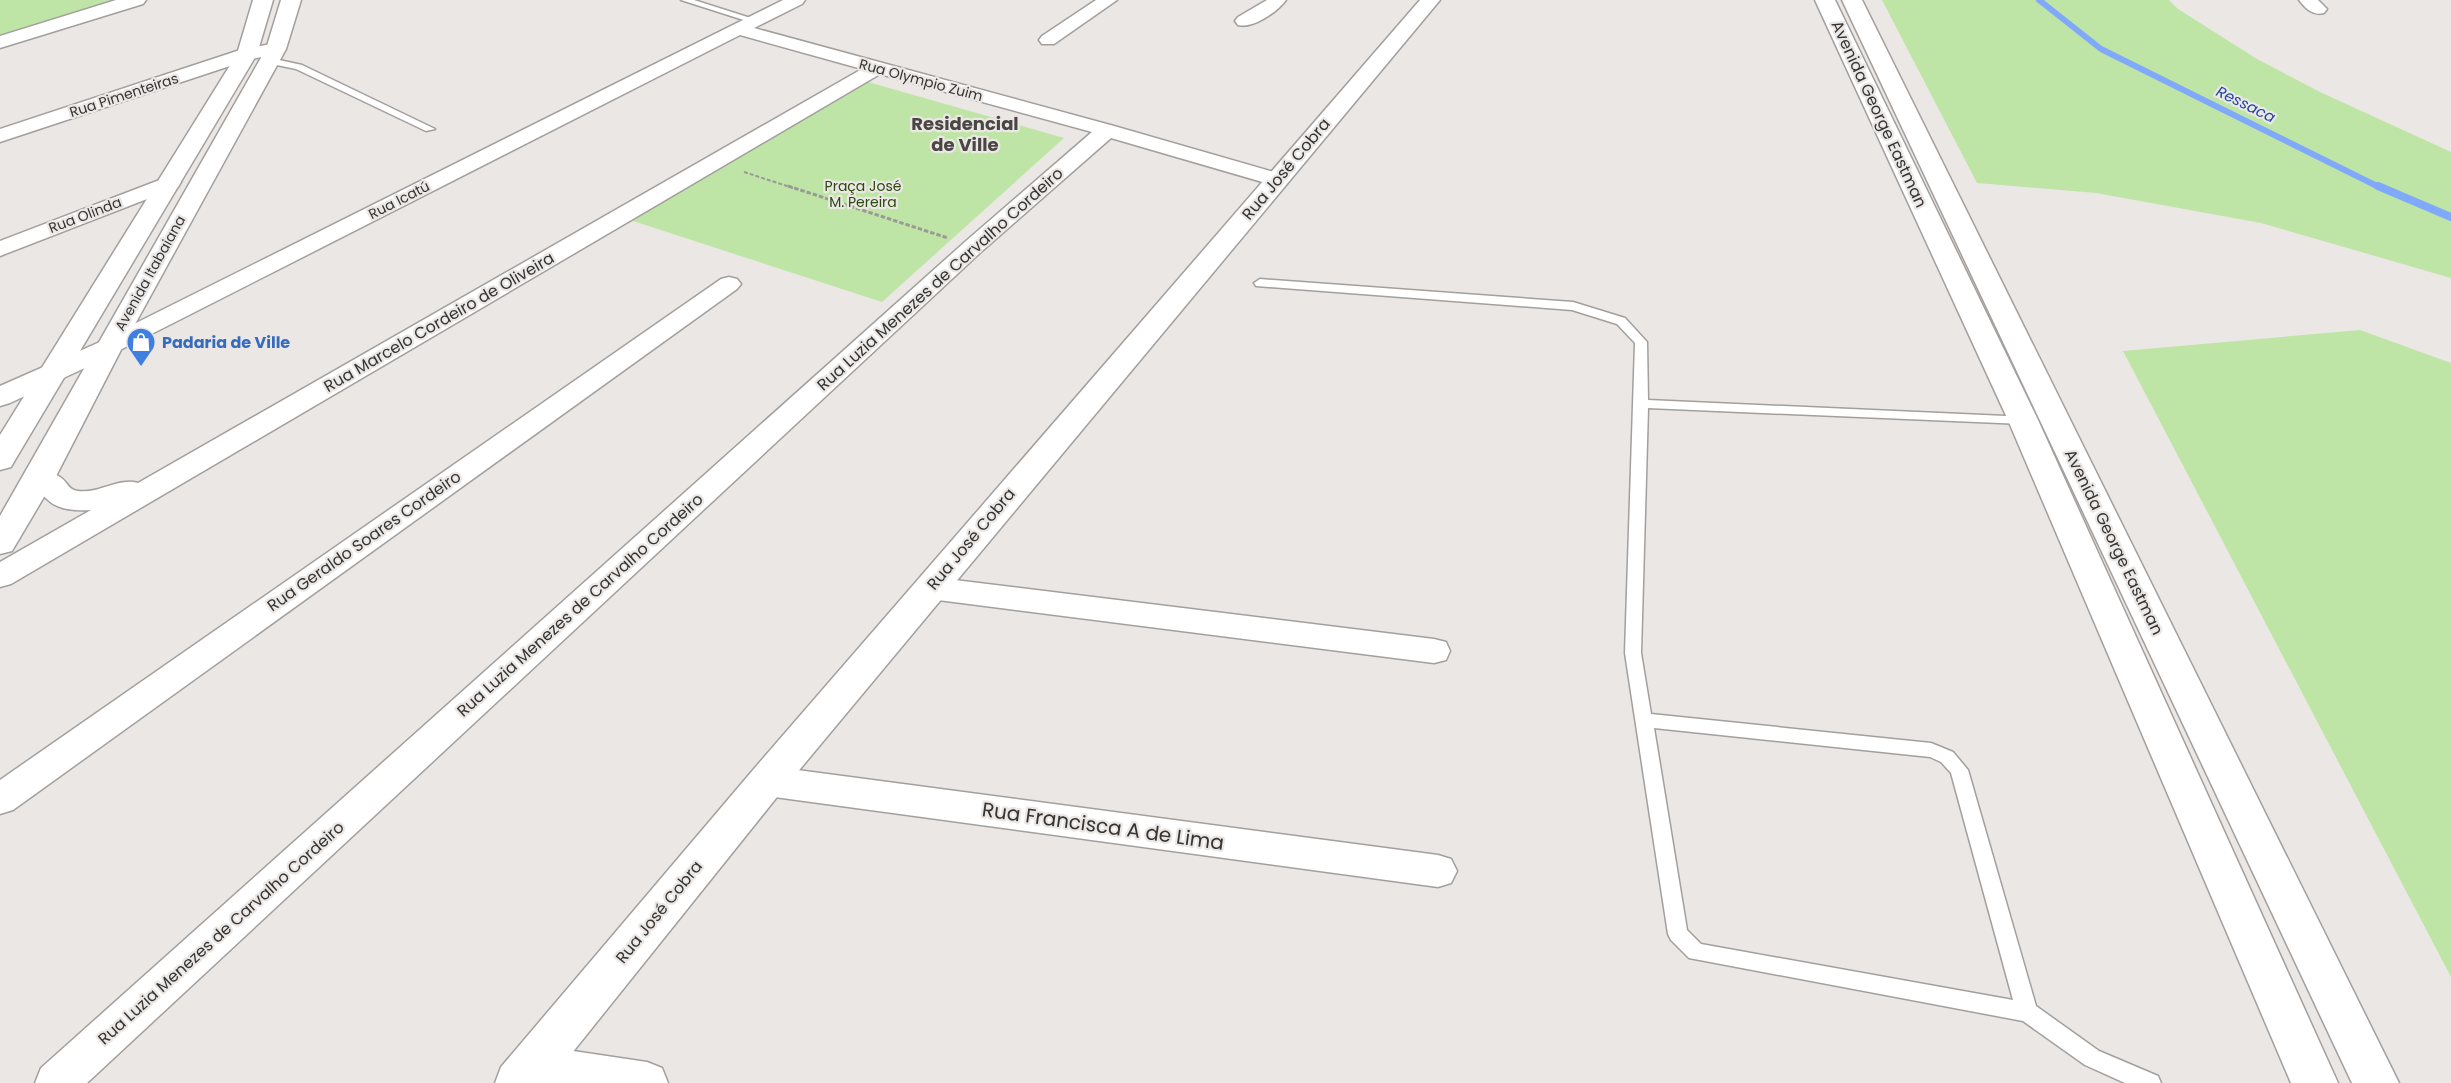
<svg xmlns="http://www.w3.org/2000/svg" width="2451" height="1083" font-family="Poppins,sans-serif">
	<rect width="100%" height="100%" fill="#ebe7e5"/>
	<g fill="#bee5a5">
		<polygon points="0,0 112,0 0,35"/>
		<polygon points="1882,0 2169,0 2178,9 2257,59 2320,92 2451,152 2451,278 2261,223 2096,193 1977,183"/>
		<polygon points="868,82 1064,138 882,302 630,220"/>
		<polygon points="2360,330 2451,363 2451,977 2123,351"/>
	</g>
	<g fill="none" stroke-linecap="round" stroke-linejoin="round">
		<polyline stroke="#80a9fb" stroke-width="6" points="2039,0 2101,49 2381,188"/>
		<polyline stroke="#80a9fb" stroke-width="8" points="2378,186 2451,217"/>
		<g stroke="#a39f9d" stroke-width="3">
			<g id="service">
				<polygon points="681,0 694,0 760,21 753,23"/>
				<polygon points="270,58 302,65 435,129 426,131 296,69 267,63 265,61"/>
				<path d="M1260,279L1573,302L1625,318L1647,342L1648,400L2028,417L2030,420L2023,424L1648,408L1641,653L1651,714L1931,743L1953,752L1968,770L2036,1006L2099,1051L2158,1076L2161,1083H2125L2085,1065L2023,1021L1689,958L1671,940L1668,934L1625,653L1635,343L1617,324L1572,310L1256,286L1254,283ZM1654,728L1930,757L1941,762L1951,773L2013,1000L1701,944L1687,930Z"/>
			</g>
		</g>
		<g stroke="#a39f9d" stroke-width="3">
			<g id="minor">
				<path d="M783,0H805L802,4L754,28L1114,126L1284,175L1287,180L1284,185L1276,186L1111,138L982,251L87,1083H35L41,1068L966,241L1092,132L880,74L11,584L0,587V562L91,510C77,511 58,510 48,500C39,492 40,491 28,487L24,480L28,473C38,471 51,471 60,477C67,481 68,490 78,491C99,494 119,477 138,483L862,69L740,35L118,351L109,354L100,351L96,346L100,341Z"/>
				<polygon points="1096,0 1117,0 1054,44 1042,44 1039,40 1042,36"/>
				<path d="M1267,0H1286C1277,12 1253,29 1238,25L1235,21L1238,17Z"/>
				<path d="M2299,0H2318L2327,9L2324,13C2313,16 2306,9 2299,0Z"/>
				<polygon points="276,43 283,45 285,49 283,53 251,59 0,142 0,129 240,50"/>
				<polygon points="170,176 178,177 181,182 178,187 0,256 0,241"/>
				<polygon points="729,277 737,279 741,284 737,289 13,810 0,814 0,780 721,279"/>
				<polygon points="930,577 1434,639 1446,642 1450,651 1446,660 1434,663 930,599 919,596 914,588 919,580"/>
				<polygon points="767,766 1438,855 1451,859 1457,871 1451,883 1438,887 767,796 754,791 749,781 754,771"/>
				<polygon points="533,1045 647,1062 662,1068 668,1083 524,1083 518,1081 512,1066 518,1051"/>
			</g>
		</g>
		<g stroke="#a39f9d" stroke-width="3">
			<g id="tertiary">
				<polygon points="116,0 146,0 143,4 0,48 0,36"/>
				<polygon points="1420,0 1440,0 781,792 548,1083 495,1083 501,1067 753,770"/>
				<polygon points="1815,0 1835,0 2038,420 2338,1083 2291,1083 2008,420"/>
				<polygon points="1842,0 1862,0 2399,1083 2352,1083"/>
				<polygon points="109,338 119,340 123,346 119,352 10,403 0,406 0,386"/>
			</g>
		</g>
		<g stroke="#a39f9d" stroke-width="3">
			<g id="secondary">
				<polygon points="253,0 273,0 257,54 15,460 11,467 0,470 0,435 237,54"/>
				<polygon points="281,0 301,0 286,49 123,346 54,480 12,551 0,554 0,516 266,49"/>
			</g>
		</g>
		<polyline stroke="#9c9a98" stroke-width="2" stroke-dasharray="4 2" stroke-linecap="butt" points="744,172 793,188"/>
		<polyline stroke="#9c9a98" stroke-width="3" stroke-dasharray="4.5 2" stroke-linecap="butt" points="788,186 948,238"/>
		<use href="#service" fill="#fff" fill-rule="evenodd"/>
		<use href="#minor" fill="#fff" fill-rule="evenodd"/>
		<use href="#tertiary" fill="#fff" fill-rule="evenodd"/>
		<use href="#secondary" fill="#fff" fill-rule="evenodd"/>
	</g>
	<defs>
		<g id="shop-pin" transform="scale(1.5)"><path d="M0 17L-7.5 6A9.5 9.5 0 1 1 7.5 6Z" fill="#3f7fe0" stroke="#ebe7e5"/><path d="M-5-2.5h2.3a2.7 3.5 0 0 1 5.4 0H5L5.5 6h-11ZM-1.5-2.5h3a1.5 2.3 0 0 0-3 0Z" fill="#fff"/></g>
	</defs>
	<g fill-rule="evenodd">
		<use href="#shop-pin" x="141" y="342"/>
	</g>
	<g text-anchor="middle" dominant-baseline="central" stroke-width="4.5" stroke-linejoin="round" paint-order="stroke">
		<g font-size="14" fill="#353433" stroke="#ebe7e5">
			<text transform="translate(921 80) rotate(15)">Rua Olympio Zuim</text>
			<text transform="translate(124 95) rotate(-18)">Rua Pimenteiras</text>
			<text transform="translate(399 200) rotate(-27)">Rua Icatú</text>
			<text transform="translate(85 215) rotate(-21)">Rua Olinda</text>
			<text transform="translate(150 273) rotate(-61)">Avenida Itabaiana</text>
		</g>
		<g font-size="14" fill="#2a4a0e" stroke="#ebe7e5">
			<text x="863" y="186">Praça José<tspan x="863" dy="16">M. Pereira</tspan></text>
		</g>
		<g font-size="15" font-style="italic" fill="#1e46a3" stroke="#ebe7e5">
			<text transform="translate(2246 104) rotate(26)">Ressaca</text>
		</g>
		<g font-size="16" fill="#353433" stroke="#ebe7e5">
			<text transform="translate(1879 114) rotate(65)">Avenida George Eastman</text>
			<text transform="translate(1286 169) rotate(-50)">Rua José Cobra</text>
			<text transform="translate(940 279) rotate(-42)">Rua Luzia Menezes de Carvalho Cordeiro</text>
			<text transform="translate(439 322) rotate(-30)">Rua Marcelo Cordeiro de Oliveira</text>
			<text transform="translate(971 539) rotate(-50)">Rua José Cobra</text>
			<text transform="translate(364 541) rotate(-35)">Rua Geraldo Soares Cordeiro</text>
			<text transform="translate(2114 542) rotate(64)">Avenida George Eastman</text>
			<text transform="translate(580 605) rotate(-42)">Rua Luzia Menezes de Carvalho Cordeiro</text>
			<text transform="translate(659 912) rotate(-51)">Rua José Cobra</text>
			<text transform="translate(221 933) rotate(-42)">Rua Luzia Menezes de Carvalho Cordeiro</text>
		</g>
		<g font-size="16" font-weight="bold" fill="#366cbe" stroke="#ebe7e5" text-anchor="start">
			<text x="162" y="342">Padaria de Ville</text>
		</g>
		<g font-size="18" font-weight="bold" fill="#4a4644" stroke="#ebe7e5">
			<text x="965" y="123">Residencial<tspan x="965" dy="21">de Ville</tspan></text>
		</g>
		<g font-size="20" fill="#353433" stroke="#ebe7e5">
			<text transform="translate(1103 826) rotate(8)">Rua Francisca A de Lima</text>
		</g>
	</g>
</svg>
